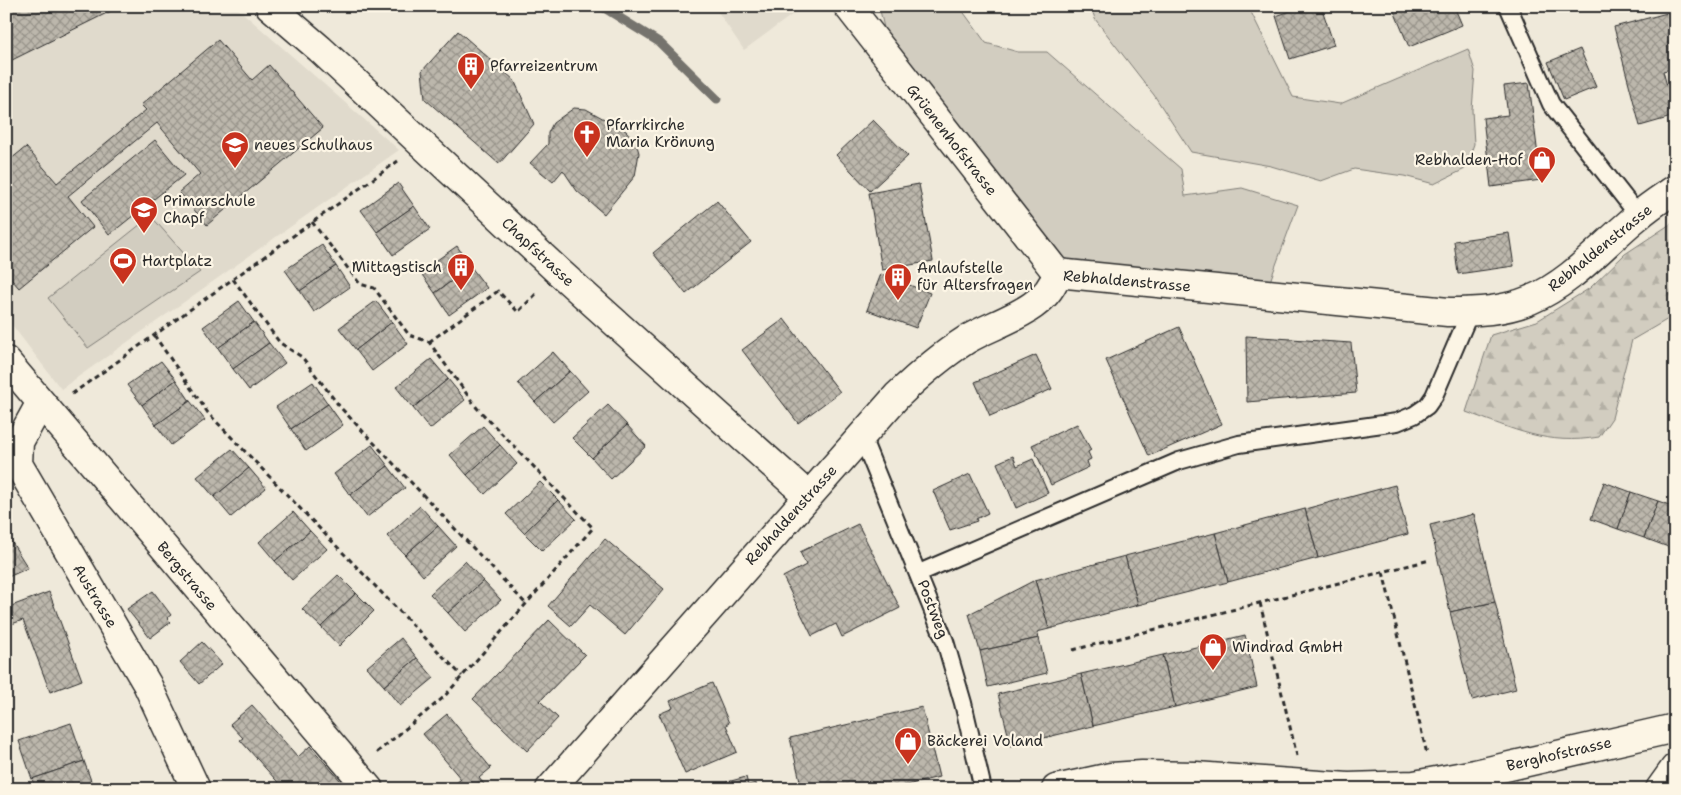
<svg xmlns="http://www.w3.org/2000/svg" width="1681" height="795" font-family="'Shantell Sans',sans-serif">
	<defs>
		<pattern id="forest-firs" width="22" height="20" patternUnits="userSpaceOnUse" patternTransform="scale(1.25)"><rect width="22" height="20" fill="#d2cdc0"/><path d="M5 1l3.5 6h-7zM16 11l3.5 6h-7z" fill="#b4b0a5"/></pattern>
		<pattern id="building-cross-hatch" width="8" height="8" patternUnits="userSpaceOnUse" patternTransform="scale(1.25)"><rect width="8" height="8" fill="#bcb7ac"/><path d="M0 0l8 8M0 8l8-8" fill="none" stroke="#99958c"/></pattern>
	</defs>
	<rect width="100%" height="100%" fill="#efe9da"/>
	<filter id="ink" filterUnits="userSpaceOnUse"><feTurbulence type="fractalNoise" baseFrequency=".02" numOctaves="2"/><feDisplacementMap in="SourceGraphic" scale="10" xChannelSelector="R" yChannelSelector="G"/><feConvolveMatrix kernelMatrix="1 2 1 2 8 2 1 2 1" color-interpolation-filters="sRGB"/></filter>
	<g filter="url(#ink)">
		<g fill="#e0dacc">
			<polygon points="6,6 235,6 399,150 61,389 6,317"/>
			<polygon points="714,6 804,6 744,50"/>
		</g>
		<g fill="#d2cdc0" stroke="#7e7c76">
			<polygon points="879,6 959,6 986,43 1018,52 1047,52 1181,169 1185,196 1242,188 1298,205 1266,292 1057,273 892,63"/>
			<polygon points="1091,6 1248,6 1293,97 1340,104 1468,49 1475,71 1472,110 1474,144 1465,169 1434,184 1404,176 1354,169 1321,181 1271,166 1191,152 1154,95 1095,19"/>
			<polygon points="151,216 200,272 88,348 48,298"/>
		</g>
		<path fill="url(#forest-firs)" stroke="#7e7c76" d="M1675,221V315L1632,340L1612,418L1599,437C1547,446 1514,429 1466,412L1491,335L1537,321L1590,288L1625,254Z"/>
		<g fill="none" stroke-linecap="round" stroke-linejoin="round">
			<polyline stroke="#75736d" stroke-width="9" points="601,6 659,42 717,99"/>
		</g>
		<g fill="url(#building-cross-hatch)" stroke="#2b2b2b">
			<polygon points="6,6 121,6 6,63"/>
			<polygon points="1305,6 1321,6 1334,45 1290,59 1276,16"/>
			<polygon points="1392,6 1454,6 1462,25 1409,47"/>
			<polygon points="1667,13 1674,41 1668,42 1675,68 1663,71 1675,116 1640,126 1614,27"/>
			<polygon points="458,31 514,80 534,124 499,164 425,99 422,71"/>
			<polygon points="218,40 252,80 269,65 323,128 207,225 179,192 200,174 157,123 68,196 93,227 19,288 6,273 6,163 26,147 57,183 146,110 141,105"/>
			<polygon points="1580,49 1596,87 1564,100 1548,62"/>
			<polygon points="1529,83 1541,180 1491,187 1483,118 1508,115 1504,86"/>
			<polygon points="574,108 586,109 626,131 636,142 639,153 635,176 604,214 577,191 563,170 553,182 530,163 548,144 548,133 553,123"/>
			<polygon points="873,120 908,156 870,191 836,155"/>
			<polygon points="155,140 184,175 109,235 82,200"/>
			<polygon points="398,183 414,206 377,232 361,210"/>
			<polygon points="919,184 933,261 882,270 869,193"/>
			<polygon points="717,201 751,242 686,294 653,253"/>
			<polygon points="414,206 430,229 393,255 377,232"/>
			<polygon points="1509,233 1514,266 1458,274 1454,241"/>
			<polygon points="322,245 336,266 300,291 285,270"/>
			<polygon points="457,246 471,267 435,293 420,272"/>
			<polygon points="336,266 350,287 314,312 300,291"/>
			<polygon points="471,267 487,288 449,315 435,293"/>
			<polygon points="881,274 930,293 916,328 867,310"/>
			<polygon points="239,301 254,322 218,348 203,327"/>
			<polygon points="376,301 392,322 356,350 339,328"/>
			<polygon points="784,319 840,392 798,423 742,350"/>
			<polygon points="254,322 269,343 233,369 218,348"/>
			<polygon points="392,322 408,344 372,371 356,350"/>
			<polygon points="1179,327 1222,424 1149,456 1106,360"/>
			<polygon points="1246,336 1351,343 1356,393 1247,402"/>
			<polygon points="269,343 285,363 249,390 233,369"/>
			<polygon points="553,352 570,371 535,402 518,383"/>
			<polygon points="1036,355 1052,389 990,416 975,382"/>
			<polygon points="431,359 448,379 413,408 396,387"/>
			<polygon points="161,361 176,380 142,405 127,385"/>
			<polygon points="570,371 588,391 553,422 535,402"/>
			<polygon points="448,379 465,400 430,429 413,408"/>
			<polygon points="176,380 190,401 156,425 142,405"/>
			<polygon points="313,382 328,404 291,429 276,407"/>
			<polygon points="190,401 205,420 171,445 156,425"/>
			<polygon points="328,404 343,425 306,451 291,429"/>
			<polygon points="608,405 627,425 592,458 572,438"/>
			<polygon points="1077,424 1091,450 1088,452 1091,459 1087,461 1089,467 1051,485 1032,445"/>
			<polygon points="627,425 646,446 611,479 592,458"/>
			<polygon points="483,426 500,445 467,475 450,455"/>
			<polygon points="372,445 388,466 350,495 334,474"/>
			<polygon points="500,445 517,464 485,494 467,475"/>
			<polygon points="232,449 249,468 214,497 197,477"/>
			<polygon points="1013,456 1017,466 1033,459 1048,493 1016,508 997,463"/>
			<polygon points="388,466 405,488 367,517 350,495"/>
			<polygon points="249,468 266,488 231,517 214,497"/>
			<polygon points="970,474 988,513 976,519 977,521 950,530 933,491"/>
			<polygon points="540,482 558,500 524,533 506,514"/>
			<polygon points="1604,482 1631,492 1618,529 1591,519"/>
			<polygon points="1395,485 1408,534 1318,558 1305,509"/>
			<polygon points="1631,492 1658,501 1644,538 1618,529"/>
			<polygon points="558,500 576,519 542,551 524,533"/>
			<polygon points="1658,501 1675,507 1675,538 1671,548 1644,538"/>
			<polygon points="420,506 438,526 405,555 387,536"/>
			<polygon points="1305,509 1318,558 1228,582 1215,533"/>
			<polygon points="293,512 310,531 275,561 259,542"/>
			<polygon points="1474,514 1495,602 1450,612 1430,525"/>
			<polygon points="858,524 900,608 842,637 836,624 812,636 783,577 806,565 800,552"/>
			<polygon points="438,526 456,546 423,576 405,555"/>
			<polygon points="310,531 327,549 292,580 275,561"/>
			<polygon points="6,533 28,568 6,578"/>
			<polygon points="1215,533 1228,582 1138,605 1125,556"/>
			<polygon points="605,539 664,589 625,635 590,605 571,626 548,606"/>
			<polygon points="1125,556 1138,605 1049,629 1035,580"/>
			<polygon points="465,561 483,581 448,613 430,594"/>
			<polygon points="338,575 356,593 321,627 302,609"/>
			<polygon points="1035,580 1049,629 1037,632 1039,638 980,651 969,614"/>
			<polygon points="483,581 501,600 465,632 448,613"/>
			<polygon points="153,591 171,615 167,618 171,622 150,638 127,609"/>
			<polygon points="49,592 82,680 50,692 23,620 6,626 6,608"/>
			<polygon points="356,593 374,611 339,646 321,627"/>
			<polygon points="1495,602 1516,689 1472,700 1450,612"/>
			<polygon points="549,620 585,655 540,701 558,718 527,751 473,699"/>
			<polygon points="1245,635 1257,687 1175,707 1163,655"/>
			<polygon points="401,638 417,658 384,686 367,667"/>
			<polygon points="1039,638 1047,673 988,687 980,651"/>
			<polygon points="202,642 222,664 199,684 180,662"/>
			<polygon points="1163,655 1175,707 1093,726 1081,674"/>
			<polygon points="417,658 434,678 400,706 384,686"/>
			<polygon points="1081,674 1093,726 1011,746 998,694"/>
			<polygon points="712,683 729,723 726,725 737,752 685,774 659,714 673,708 670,701"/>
			<polygon points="252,705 298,757 310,746 341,781 333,789 284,789 240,740 243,738 230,724"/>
			<polygon points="922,707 939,777 891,789 802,789 790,738"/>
			<polygon points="447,714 491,768 479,778 488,789 449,789 461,779 423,734"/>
			<polygon points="71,723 84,761 32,779 19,741"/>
			<polygon points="84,761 94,789 36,789 32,779"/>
			<polygon points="746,777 748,785 756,783 757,789 701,789"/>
		</g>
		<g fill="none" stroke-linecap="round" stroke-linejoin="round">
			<g stroke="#2b2b2b" stroke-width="20">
				<g id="service">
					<polyline points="1508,6 1551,104 1638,215"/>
					<polyline points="862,437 945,641 963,703 983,789"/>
					<polyline points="919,573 1179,461 1239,444 1397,422 1414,415 1427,406 1434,396 1470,312"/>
				</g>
			</g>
			<g stroke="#2b2b2b" stroke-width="31">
				<g id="minor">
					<polyline points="270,6 320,49 559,272 808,496"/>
					<polyline points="848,6 1057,273"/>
					<path d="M1057,273L1448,312C1476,312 1504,311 1530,300C1573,282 1603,244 1638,216C1649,206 1662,198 1675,189"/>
					<path d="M550,789L897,396C919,375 941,356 966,340C997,321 1046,312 1057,273"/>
					<polyline points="1660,789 1675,768"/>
				</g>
			</g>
			<g stroke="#2b2b2b" stroke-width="31">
				<g id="tertiary">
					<polyline points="6,361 369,789"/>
					<polyline points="40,404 19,442 18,464 147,684 196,789"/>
					<polyline points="1056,789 1111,777 1142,775 1196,776 1348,787 1414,785 1475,774 1675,728"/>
				</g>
			</g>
			<g stroke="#2b2b2b" stroke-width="3" stroke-dasharray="5 4" stroke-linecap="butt">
				<polyline points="312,222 360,284 374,288 409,335 429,342 477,408 593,528 444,697 375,754"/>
				<polyline points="233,279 280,343 302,357 340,407 526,604"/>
				<polyline points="154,335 208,413 462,676"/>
				<polyline points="429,342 498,291 518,312 538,292"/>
				<polyline points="72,394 398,161"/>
				<polyline points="1383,572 1427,754"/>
				<polyline points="1260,603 1297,756"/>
				<polyline points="1073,650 1430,560"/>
			</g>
			<use href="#service" stroke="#fcf5e5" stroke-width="16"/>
			<use href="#minor" stroke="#fcf5e5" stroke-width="28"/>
			<use href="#tertiary" stroke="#fcf5e5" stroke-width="28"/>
		</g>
	</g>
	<defs>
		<g id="building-pin" transform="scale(1.4375)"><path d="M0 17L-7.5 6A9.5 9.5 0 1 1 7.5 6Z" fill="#c8321e" stroke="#fcf5e5"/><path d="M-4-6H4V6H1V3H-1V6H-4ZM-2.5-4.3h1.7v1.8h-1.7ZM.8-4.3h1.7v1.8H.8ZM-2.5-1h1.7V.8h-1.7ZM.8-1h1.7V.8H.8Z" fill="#fff"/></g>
		<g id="church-pin" transform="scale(1.4375)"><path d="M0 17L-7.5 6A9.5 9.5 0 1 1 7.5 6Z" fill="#c8321e" stroke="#fcf5e5"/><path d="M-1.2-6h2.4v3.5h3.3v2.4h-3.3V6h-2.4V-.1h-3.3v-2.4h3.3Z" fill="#fff"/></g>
		<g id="school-pin" transform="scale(1.4375)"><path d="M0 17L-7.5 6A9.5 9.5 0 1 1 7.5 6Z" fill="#c8321e" stroke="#fcf5e5"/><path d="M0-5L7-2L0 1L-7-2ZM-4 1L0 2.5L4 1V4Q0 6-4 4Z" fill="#fff"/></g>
		<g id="shop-pin" transform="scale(1.4375)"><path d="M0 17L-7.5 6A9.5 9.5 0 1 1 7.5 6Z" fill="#c8321e" stroke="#fcf5e5"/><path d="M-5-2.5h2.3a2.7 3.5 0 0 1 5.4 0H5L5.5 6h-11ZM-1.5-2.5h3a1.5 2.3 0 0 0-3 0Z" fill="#fff"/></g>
		<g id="stadium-pin" transform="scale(1.4375)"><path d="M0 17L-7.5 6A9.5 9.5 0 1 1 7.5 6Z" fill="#c8321e" stroke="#fcf5e5"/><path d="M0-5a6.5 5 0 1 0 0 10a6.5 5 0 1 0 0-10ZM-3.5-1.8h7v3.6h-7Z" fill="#fff"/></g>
	</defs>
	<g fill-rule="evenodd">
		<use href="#building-pin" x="471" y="66"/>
		<use href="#church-pin" x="587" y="134"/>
		<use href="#school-pin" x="235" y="145"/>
		<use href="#shop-pin" x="1542" y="160"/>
		<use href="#school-pin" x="144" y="210"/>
		<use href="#stadium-pin" x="123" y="261"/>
		<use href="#building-pin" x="461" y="267"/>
		<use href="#building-pin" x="898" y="277"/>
		<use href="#shop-pin" x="1213" y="647"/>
		<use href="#shop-pin" x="908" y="741"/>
	</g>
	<g text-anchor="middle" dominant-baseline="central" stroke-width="4.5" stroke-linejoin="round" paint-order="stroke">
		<g font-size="15" fill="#2b2b2b" stroke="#fcf5e5" text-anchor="start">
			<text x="490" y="66">Pfarreizentrum</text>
			<text x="606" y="125">Pfarrkirche<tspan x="606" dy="17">Maria Krönung</tspan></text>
			<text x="254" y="145">neues Schulhaus</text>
			<text x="1523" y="160" text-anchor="end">Rebhalden-Hof</text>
			<text x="163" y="201">Primarschule<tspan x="163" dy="17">Chapf</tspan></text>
			<text x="142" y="261">Hartplatz</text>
			<text x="442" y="267" text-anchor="end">Mittagstisch</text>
			<text x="917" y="268">Anlaufstelle<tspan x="917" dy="17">für Altersfragen</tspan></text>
			<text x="1232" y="647">Windrad GmbH</text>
			<text x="927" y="741">Bäckerei Voland</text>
		</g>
		<g font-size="15" fill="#2b2b2b" stroke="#fcf5e5">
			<text transform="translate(952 140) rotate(52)">Grüenenhofstrasse</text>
			<text transform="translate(1600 248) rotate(-39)">Rebhaldenstrasse</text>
			<text transform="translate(538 252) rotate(43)">Chapfstrasse</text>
			<text transform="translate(1127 281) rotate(5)">Rebhaldenstrasse</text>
			<text transform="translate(791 515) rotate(-48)">Rebhaldenstrasse</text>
			<text transform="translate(187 576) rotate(50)">Bergstrasse</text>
			<text transform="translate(95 596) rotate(59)">Austrasse</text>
			<text transform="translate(933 609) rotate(69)">Postweg</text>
			<text transform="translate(1559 754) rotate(-13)">Berghofstrasse</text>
		</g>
	</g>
	<rect width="1681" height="795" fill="none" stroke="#fcf5e5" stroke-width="25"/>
	<rect x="12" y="12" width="1656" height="770" fill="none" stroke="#2b2b2b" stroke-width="2" filter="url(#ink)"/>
</svg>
